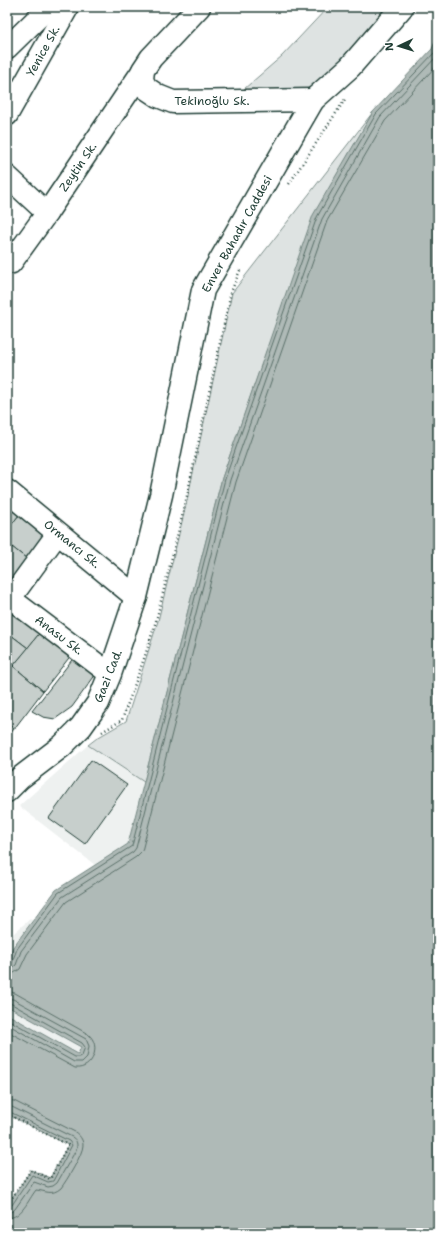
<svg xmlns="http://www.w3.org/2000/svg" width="445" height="1240" font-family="'Shantell Sans',sans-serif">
	<rect width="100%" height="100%" fill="#fff"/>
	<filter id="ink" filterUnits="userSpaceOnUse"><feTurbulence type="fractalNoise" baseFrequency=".025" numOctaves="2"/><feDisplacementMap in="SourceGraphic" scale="8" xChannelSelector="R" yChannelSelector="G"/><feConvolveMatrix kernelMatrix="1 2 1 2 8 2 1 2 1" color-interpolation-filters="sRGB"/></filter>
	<g filter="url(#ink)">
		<g fill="#eef1f0">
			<polygon points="88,745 144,782 128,844 95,865 19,806"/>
			<polygon points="30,919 33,921 13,947 7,964 7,939"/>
			<polygon points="7,1006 81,1047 78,1054 7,1014"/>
		</g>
		<g fill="#dee3e2" stroke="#7e908b">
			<polygon points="328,7 402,7 313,100 229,102 282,56"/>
			<polygon points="373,112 314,215 222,478 144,782 88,745 97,738 126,721 158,621 186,505 232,293"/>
		</g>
		<polygon fill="#afbab7" stroke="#758883" points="438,35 438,1233 7,1233 7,1205 31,1170 50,1178 68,1145 7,1114 7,1014 78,1054 81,1047 7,1006 7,964 13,947 56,890 128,844 222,478 313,215 373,112 432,49"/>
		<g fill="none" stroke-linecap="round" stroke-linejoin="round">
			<g stroke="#596f68" stroke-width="1">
				<polyline points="7,963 12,962 17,949 58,893 132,846 225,479 317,217 376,114 435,52 438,45"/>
				<polyline points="7,968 12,968 16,965 21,951 62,897 133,852 136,848 230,480 322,219 380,117 438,55"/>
				<polyline points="7,974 14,973 20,969 27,954 66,902 136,857 142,851 236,482 327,221 385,121 438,64"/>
				<path d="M7,991L15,993L88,1034C102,1045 93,1070 75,1068L7,1031"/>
				<polyline points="7,998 13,999 86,1039 89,1046 87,1057 82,1062 74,1062 7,1024"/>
				<polyline points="7,1003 10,1003 82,1043 85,1047 82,1055 79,1057 75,1057 7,1019"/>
				<path d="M7,1100L14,1101L75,1132C79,1135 83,1139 83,1145C83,1154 67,1180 61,1188C52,1196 46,1191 36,1190C28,1200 22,1218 7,1218"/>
				<path d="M7,1106L12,1107L72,1137C77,1140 78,1145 76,1150L57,1183L53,1186L48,1187L34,1182L15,1209L11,1212H7"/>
				<polyline points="7,1111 10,1112 69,1141 72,1145 53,1181 48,1182 32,1175 12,1205 7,1207"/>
			</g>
		</g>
		<g fill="#c7cfcc" stroke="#1f3d34">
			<polygon points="7,496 24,509 7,530"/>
			<polygon points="24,509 55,534 32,563 7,543 7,530"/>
			<polygon points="7,543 32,563 7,591"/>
			<polygon points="11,605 42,630 28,648 7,632 7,611"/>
			<polygon points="42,630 72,654 43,691 13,666"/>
			<polygon points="7,632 28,648 13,666 7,662"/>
			<polygon points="75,656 96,674 72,707 55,719 43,717 32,711"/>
			<polygon points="13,666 43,691 14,729 7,723 7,673"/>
			<polygon points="7,723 14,729 7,738"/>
			<polygon points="91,760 127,785 85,844 49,818"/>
		</g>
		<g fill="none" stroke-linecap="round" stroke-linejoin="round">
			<g stroke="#1f3d34" stroke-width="24">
				<g id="minor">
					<polyline points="7,48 49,7"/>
					<polyline points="7,115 68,7"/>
					<polyline points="7,176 47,213"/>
					<polyline points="11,263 47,213 143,70"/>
					<polyline points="7,596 110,674"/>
					<polyline points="7,603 58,533"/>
				</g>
			</g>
			<g stroke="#1f3d34" stroke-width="25">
				<g id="tertiary">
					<polyline points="199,7 151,58 143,70 142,80 146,88 158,96 173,102 313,100"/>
					<polyline points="7,491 136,597"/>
				</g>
			</g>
			<g stroke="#1f3d34" stroke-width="25">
				<polyline id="secondary" points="7,791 20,778 62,746 81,727 98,703 110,674 136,597 161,495 203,290 313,100 350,67 402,7"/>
			</g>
			<g stroke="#1f3d34" stroke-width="2.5" stroke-dasharray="1 3" stroke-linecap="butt">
				<polyline points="289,184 346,98"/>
				<polyline points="102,732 122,720 145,656 156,621 185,505 231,292 241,268"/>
				<polyline points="7,1114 68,1145 50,1179 31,1170 7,1205"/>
			</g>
			<use href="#minor" stroke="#fff" stroke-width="21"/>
			<use href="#tertiary" stroke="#fff" stroke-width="22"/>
			<use href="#secondary" stroke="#fff" stroke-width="22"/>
		</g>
	</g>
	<g text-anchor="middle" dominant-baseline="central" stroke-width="3" stroke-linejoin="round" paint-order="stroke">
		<g font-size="12" fill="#1f3d34" stroke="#fff">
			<text transform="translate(43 51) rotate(-61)">Yenice Sk.</text>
			<text x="212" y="101">Tekinoğlu Sk.</text>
			<text transform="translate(78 167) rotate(-56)">Zeytin Sk.</text>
			<text transform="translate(237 234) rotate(-61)">Enver Bahadır Caddesi</text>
			<text transform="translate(72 544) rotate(39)">Ormancı Sk.</text>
			<text transform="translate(59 635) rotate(37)">Anasu Sk.</text>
			<text transform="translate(108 676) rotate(-68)">Gazi Cad.</text>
		</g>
	</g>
	<rect width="445" height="1240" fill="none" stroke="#fff" stroke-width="24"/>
	<rect x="12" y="12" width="421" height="1216" fill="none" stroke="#1f3d34" stroke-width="1.5" filter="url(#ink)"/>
	<g transform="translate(399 46) rotate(266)" stroke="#ffffff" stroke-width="3" paint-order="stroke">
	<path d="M0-3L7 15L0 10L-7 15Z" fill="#1f3d34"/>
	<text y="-6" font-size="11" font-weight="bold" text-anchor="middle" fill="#1f3d34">N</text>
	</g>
</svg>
